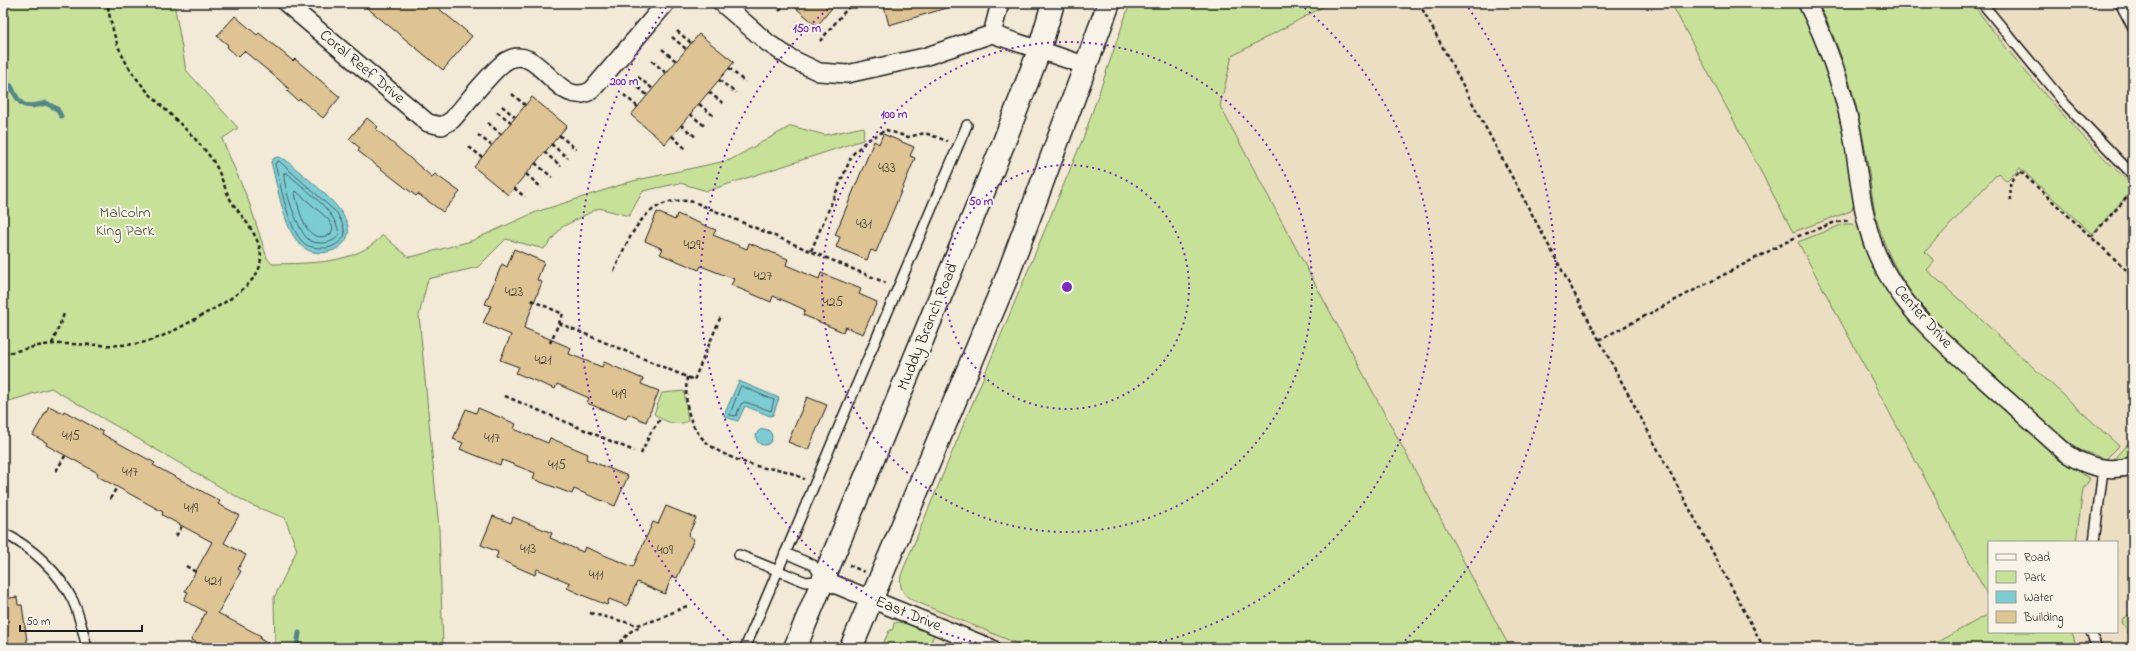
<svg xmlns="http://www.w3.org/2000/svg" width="2136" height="651" font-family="'Indie Flower',sans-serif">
	<rect width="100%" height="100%" fill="#f2e9d7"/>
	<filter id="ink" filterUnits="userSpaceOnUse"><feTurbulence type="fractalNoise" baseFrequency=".025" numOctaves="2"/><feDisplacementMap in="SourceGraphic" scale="8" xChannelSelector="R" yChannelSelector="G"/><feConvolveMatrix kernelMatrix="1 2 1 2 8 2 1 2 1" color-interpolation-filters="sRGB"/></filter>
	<g filter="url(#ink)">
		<path fill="#ecdec3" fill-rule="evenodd" d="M1167,3H2133V648H912L930,596ZM1989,542H2117V632H1989Z"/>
		<g fill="#c7e298" stroke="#727f5a">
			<path d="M3,3H174L186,70L238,128L222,139L249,202L267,258L272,264C311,263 355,265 383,235L408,257L415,256L471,241L536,212L633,181L730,160L791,126L825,135L864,127L863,140L707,191L680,183L643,191L629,216L599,208L562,227L544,249L506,239L478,267L428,279L419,315L439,529L443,648H275L274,598L297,550L285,518L251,505L51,388L3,403Z"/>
			<path d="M1130,3H1330L1232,56L1220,106L1510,648H1028L912,600C900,593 898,583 903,570L1084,136Z"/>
			<path d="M1671,3H1798C1825,60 1839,107 1850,169C1852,183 1858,199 1851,211L1793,232Z"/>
			<path d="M1818,3H1972C2020,68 2074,131 2133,186V189L2092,234L2020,168L2007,181L1998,173L1925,252L1935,261L1927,270L2119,446L2106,459L2080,450L2060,436L1938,325C1906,291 1883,253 1874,207C1870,184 1868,161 1863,138C1854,91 1840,45 1818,3Z"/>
			<polygon points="1844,224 1852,224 1860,229 1881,281 1899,309 1911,322 2048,450 2090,479 2083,489 2076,542 1989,542 1989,598 1798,242"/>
			<path d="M684,391L688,421C676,427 664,421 654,414L662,393Z"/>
			<polygon points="2131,440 2133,442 2133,457 2113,460"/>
			<polygon points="2133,613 2133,641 2122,622 2123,618"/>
			<polygon points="1989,614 1989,632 2072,632 2077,648 1926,648"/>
			<polygon points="898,622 918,626 934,634 929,648 881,648 889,631 893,629 894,623"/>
		</g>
		<g fill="#7bccd3" stroke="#55868a">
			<path d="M279,157L286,160C304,177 338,200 347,223C356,248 320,261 303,247C300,245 297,241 295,238C284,224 276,181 271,162L274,158Z"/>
			<polygon points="739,381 779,398 773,415 770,416 745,406 738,421 725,417 724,415"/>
			<circle cx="764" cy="437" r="8"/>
		</g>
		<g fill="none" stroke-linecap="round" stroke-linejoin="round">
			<g stroke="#426265" stroke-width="1">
				<path d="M279,161L337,213L343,225L345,234C342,242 334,247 326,248C319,248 311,248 305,244C288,231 281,184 275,164Z"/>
				<path d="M284,173H287C304,189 336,210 339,234C337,240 330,242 324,243C319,243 313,243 309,240C299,234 282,184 284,173Z"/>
				<path d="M296,191L328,219L333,228L331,234C305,247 300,211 295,194Z"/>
				<polygon points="741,386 774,400 771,411 745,402 741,404 736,416 730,415"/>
			</g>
			<g stroke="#55868a" stroke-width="5">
				<path d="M3,84L11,86C20,107 24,109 46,103L57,109L61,116"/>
				<polyline points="297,648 299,633"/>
			</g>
		</g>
		<g fill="#dec393" stroke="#1c1c1c">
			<polygon points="361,3 432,3 472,36 443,70"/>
			<polygon points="790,3 836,3 817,26"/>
			<polygon points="883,3 952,3 953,6 889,25"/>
			<polygon points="235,16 257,35 259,33 293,61 295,59 340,97 323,118 300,99 298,101 287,91 289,89 278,79 244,51 238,57 227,47 228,45 217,36"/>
			<polygon points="699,34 734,62 665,144 631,115"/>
			<polygon points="532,97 567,126 508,195 474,167"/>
			<polygon points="367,118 378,127 376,129 432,177 435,174 460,192 443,212 418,194 416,196 358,151 360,148 349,139"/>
			<polygon points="883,134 914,147 910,156 915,158 876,252 871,250 867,260 836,247 840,237 835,235 874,141 879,144"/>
			<polygon points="657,212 675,220 677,214 716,230 713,235 747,249 749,243 788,259 786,265 819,279 821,273 861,289 859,294 877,302 863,334 845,327 843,332 803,315 805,310 790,303 773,296 771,302 731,285 734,279 701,266 699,270 660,254 663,249 645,241"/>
			<polygon points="514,249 544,262 537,280 542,282 524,328 571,348 569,354 602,367 604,362 643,379 641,384 659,391 646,422 628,414 626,419 587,403 589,398 557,384 555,389 516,373 519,367 500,360 511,335 483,323 491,306 485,304 502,264 507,267"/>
			<polygon points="807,397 827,405 808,450 788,442"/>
			<polygon points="49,406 63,413 64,411 103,432 102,434 155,463 153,465 220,501 218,504 239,515 224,543 246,555 238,569 241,571 218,613 261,636 260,639 276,648 207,648 191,640 206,612 184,600 188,592 185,591 212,542 162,515 163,512 97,476 98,473 46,445 47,443 33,435"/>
			<polygon points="478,408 516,424 514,429 548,443 550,438 588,454 586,459 628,476 615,506 574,489 572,494 533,479 535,473 502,460 500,465 460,449 463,443 453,439 466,409 476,413"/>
			<polygon points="666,506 696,518 688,536 694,539 677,578 672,576 665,594 637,582 627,606 609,599 607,605 582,595 567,588 570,583 537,569 535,575 496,558 498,552 481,545 493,516 511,523 513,517 552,533 550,538 583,552 585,547 633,567 653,522 658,524"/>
			<polygon points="17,597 18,605 22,605 28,648 3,648 3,599"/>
		</g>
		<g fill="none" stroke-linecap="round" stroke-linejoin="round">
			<g stroke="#1c1c1c" stroke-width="12">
				<g id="lane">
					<polyline points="1982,3 2066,105 2133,175"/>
					<polyline points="2120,3 2133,28"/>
					<path d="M3,533C32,547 59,572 73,601C80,616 83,632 87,648"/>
					<polyline points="2094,542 2103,470"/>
					<polyline points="739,555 806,582 824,580 813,565 785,553"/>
					<polyline points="2091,632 2097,648"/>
					<polyline points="745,648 967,125"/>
				</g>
			</g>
			<g stroke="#1c1c1c" stroke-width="20">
				<g id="street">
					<path d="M286,3L428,123L442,126L452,120C465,105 492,70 506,61C540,40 557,112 592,90L666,3"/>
					<polyline points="722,3 768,43 792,59 819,72 847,74 924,57 992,34 1087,66"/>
					<path d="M1807,3C1827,43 1842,85 1851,128C1859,168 1860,209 1874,247C1895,301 1937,337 1978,374C2008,401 2037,427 2066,453C2088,468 2108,472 2133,466"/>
					<polyline points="992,34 1000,3"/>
					<polyline points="824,580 991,648"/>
				</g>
			</g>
			<g stroke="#1c1c1c" stroke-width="25">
				<g id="secondary">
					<polyline points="795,648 1004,142 1039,51 1053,3"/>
					<polyline points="851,648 1007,277 1109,3"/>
				</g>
			</g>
			<g stroke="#1c1c1c" stroke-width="2.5" stroke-dasharray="4 3" stroke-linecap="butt">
				<polyline points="1419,3 1764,648"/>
				<polyline points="779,11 786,3"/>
				<polyline points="677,31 691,43"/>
				<polyline points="672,37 686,49"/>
				<polyline points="820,41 852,3"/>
				<polyline points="662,49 676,61"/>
				<polyline points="652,61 666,73"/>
				<polyline points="729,68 745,82"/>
				<polyline points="638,77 653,89"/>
				<polyline points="719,80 736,93"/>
				<polyline points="633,83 647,95"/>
				<polyline points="709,92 725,105"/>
				<polyline points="512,94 525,105"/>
				<polyline points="624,95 638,107"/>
				<polyline points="699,104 715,117"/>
				<polyline points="502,106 515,117"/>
				<polyline points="497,112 511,122"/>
				<polyline points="690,114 706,127"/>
				<polyline points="488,123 501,134"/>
				<polyline points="681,125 697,138"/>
				<polyline points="478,135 491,145"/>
				<polyline points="559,135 576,149"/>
				<polyline points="672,136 687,150"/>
				<polyline points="551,144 568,158"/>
				<polyline points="469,147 482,157"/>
				<polyline points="2128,149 2133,154"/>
				<polyline points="544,152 561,166"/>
				<polyline points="535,163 552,177"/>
				<polyline points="526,174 542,188"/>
				<polyline points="514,188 525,197"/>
				<polyline points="2011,201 2010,182 2020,171 2133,276"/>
				<polyline points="2091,237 2133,191"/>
				<polyline points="811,251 852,155 866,141 886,130 908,137 925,133 947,141"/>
				<path d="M614,271C630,236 645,193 694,202L886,283"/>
				<polyline points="531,300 563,314 550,343"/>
				<polyline points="559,323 694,380 721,316"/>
				<polyline points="1599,340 1796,237 1833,223 1849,220"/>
				<polyline points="52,344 64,314"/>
				<path d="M3,354C19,351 37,345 53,344C82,343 113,348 141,343C165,338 189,322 210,311C225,303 257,283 260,265C265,242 246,222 233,204C224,190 221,171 211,158C177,112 128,90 113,30C111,21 108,12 108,3"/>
				<path d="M687,377C681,434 709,453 760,467C767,469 774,468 781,470C789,471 797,476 804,479"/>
				<polyline points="505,396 634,451"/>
				<polyline points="641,454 651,432 661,418"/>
				<polyline points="56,471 65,456"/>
				<polyline points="110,499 117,487"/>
				<polyline points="176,536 182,526"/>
				<polyline points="849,565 864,572"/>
				<polyline points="186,566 196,572"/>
				<polyline points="590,613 637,625 656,620 689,605"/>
				<polyline points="575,647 577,648"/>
				<polyline points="615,648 630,632 640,626"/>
			</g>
			<use href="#lane" stroke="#f7f3e8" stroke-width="9"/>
			<use href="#street" stroke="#f7f3e8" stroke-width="17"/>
			<use href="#secondary" stroke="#f7f3e8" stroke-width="22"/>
		</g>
	</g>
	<g fill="none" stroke="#7b2cbf" stroke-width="2" stroke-dasharray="2 4">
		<circle cx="1067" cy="287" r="122"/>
		<circle cx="1067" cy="287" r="245"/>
		<path d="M1000 648A367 367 0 0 1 834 4M1300 4A367 367 0 0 1 1134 648"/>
		<path d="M737 648A489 489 0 0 1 669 3M1465 3A489 489 0 0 1 1397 648"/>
	</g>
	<g text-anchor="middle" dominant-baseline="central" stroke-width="4" stroke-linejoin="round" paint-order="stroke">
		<g font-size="14" fill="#4c463a">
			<text x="887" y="168">433</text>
			<text x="864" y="224">431</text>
			<text x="692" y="245">429</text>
			<text x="763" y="276">427</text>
			<text x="514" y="292">423</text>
			<text x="833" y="302">425</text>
			<text x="543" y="360">421</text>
			<text x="619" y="394">419</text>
			<text x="71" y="436">415</text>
			<text x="492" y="438">417</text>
			<text x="557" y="465">415</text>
			<text x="130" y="472">417</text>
			<text x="191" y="508">419</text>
			<text x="528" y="549">413</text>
			<text x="665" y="550">409</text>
			<text x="596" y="575">411</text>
			<text x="213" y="581">421</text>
		</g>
		<g font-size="16" fill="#1c1c1c" stroke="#f7f3e8">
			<text transform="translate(362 67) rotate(40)">Coral Reef Drive</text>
			<text transform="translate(1923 317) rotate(48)">Center Drive</text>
			<text transform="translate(928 327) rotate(-68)">Muddy Branch Road</text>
			<text transform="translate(908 614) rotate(22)">East Drive</text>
		</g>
		<g font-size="16" fill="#4f5741" stroke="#f7f3e8">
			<text x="125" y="213">Malcolm<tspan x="125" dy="18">King Park</tspan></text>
		</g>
	</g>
	<circle cx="1067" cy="287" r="6" fill="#7b2cbf" stroke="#f7f3e8" stroke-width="2"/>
	<g font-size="12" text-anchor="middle" font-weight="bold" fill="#7b2cbf" stroke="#f7f3e8" stroke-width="4" stroke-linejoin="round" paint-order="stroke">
		<text x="807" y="32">150 m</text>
		<text x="624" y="85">200 m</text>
		<text x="894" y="118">100 m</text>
		<text x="981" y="205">50 m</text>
	</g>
	<rect width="2136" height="651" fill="none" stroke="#f7f3e8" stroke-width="16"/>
	<rect x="8" y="8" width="2120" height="635" fill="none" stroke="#1c1c1c" stroke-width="1.5" filter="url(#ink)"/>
	<rect x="1988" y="541" width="130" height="92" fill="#f7f3e8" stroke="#9f9d96"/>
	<rect x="1996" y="554" width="20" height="6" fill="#f7f3e8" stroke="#9f9d96"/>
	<text x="2024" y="561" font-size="12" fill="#1c1c1c">Road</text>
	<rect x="1996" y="571" width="20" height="12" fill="#c7e298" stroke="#9f9d96"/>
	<text x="2024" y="581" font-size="12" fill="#1c1c1c">Park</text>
	<rect x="1996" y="591" width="20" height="12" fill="#7bccd3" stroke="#9f9d96"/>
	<text x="2024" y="601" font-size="12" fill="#1c1c1c">Water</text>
	<rect x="1996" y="611" width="20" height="12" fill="#dec393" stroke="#9f9d96"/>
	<text x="2024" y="621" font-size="12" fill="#1c1c1c">Building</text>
	<path d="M20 625v6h122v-6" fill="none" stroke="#1c1c1c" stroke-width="2"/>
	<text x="26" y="625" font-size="12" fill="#1c1c1c" stroke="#f7f3e8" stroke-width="3" paint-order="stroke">50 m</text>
</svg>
